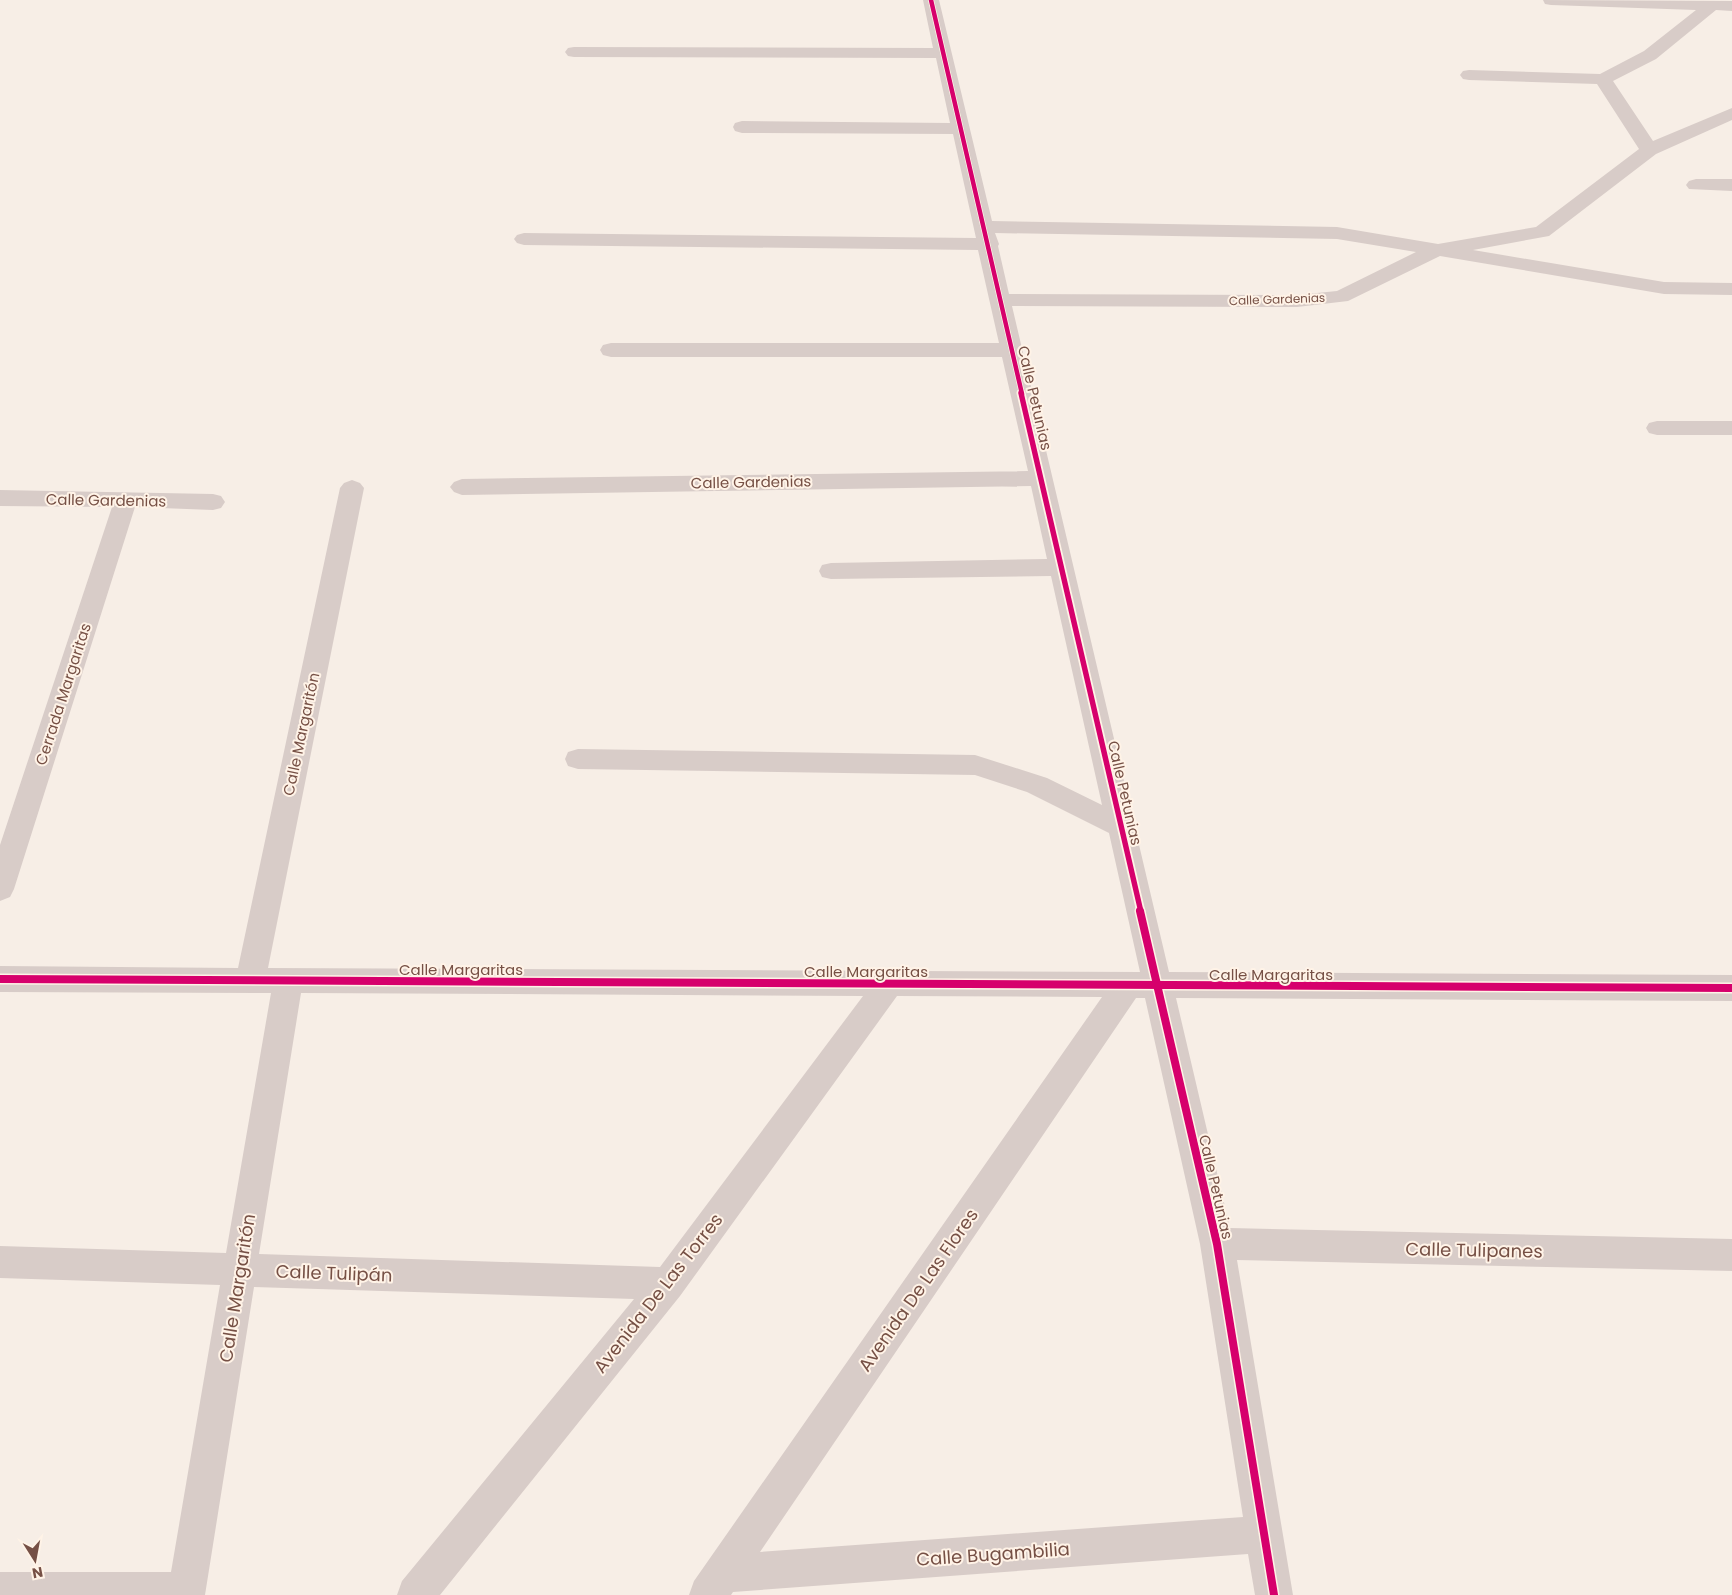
<svg xmlns="http://www.w3.org/2000/svg" width="1732" height="1595" font-family="Poppins,sans-serif">
	<rect width="100%" height="100%" fill="#f7eee6"/>
	<g fill="none" stroke-linecap="round" stroke-linejoin="round">
		<g fill="#d8ccc8" fill-rule="evenodd">
			<path d="M923,0H939L992,221L1337,227L1438,244L1536,227L1639,149L1597,84L1469,80L1463,79L1460,75L1463,71L1469,70L1600,74L1644,51L1696,10L1551,5L1545,4L1543,0L1732,1V11L1716,10L1656,59L1613,81L1653,141L1732,108V120L1656,154L1549,236L1473,250L1664,282L1732,283V295L1664,294L1440,256L1348,301L1297,307L1012,306L1169,972L1732,975V1001L1176,998L1230,1228L1732,1239V1271L1237,1260L1293,1595H1255L1248,1554L733,1592L731,1595H689L694,1581L1102,997L897,996L680,1296L440,1595H397L402,1581L634,1299L254,1287L205,1595H0V1572H171L220,1285L0,1278V1246L226,1253L271,993L0,992V966L238,968L340,488L344,483L352,480L360,483L364,488L268,968L1140,972L1109,833L1027,792L975,775L578,769L568,766L565,759L568,752L578,749L975,755L1047,778L1102,805L1051,576L831,579L822,577L819,571L822,565L831,563L1047,559L1031,486L462,495L454,492L450,487L454,482L462,479L1028,471L1002,357H611L603,355L600,350L603,345L611,343H999L978,250L524,245L517,243L514,239L517,235L524,233L976,238L953,134L742,133L735,131L733,127L735,123L742,121L950,123L936,58L574,57L568,56L565,52L568,48L574,47L933,48ZM995,233L1337,239L1416,252L1337,291L1297,295L1009,294L998,246L999,244ZM301,993L863,996L660,1267L259,1254ZM1136,998H1145L1200,1244L1243,1517L760,1552Z"/>
			<polygon points="1696,179 1732,179 1732,191 1689,189 1686,185 1689,181"/>
			<polygon points="1657,421 1732,421 1732,435 1657,435 1649,433 1646,428 1649,423"/>
			<polygon points="0,490 213,494 221,496 225,502 221,508 213,510 135,507 14,889 10,897 0,901 0,845 112,507 0,506"/>
		</g>
		<g stroke="#fff3e7" stroke-width="6">
			<polyline id="cycleway-far2" points="931,0 1022,394"/>
		</g>
		<g stroke="#fff3e7" stroke-width="9">
			<polyline id="cycleway-far1" points="1021,393 1141,912"/>
		</g>
		<g stroke="#fff3e7" stroke-width="11">
			<g id="cycleway">
				<polyline points="1140,911 1217,1244 1274,1595"/>
				<polyline points="0,979 1732,988"/>
			</g>
		</g>
		<use href="#cycleway-far2" stroke="#d6006c" stroke-width="4.5"/>
		<use href="#cycleway-far1" stroke="#d6006c" stroke-width="5.5"/>
		<use href="#cycleway" stroke="#d6006c" stroke-width="8"/>
	</g>
	<g text-anchor="middle" dominant-baseline="central" stroke-width="4" stroke-linejoin="round" paint-order="stroke">
		<g font-size="12" fill="#765045" stroke="#fff3e7">
			<text transform="translate(1277 299) rotate(-2)">Calle Gardenias</text>
		</g>
		<g font-size="15" fill="#765045" stroke="#fff3e7">
			<text transform="translate(1035 398) rotate(77)">Calle Petunias</text>
			<text transform="translate(751 482) rotate(-1)">Calle Gardenias</text>
			<text transform="translate(106 500) rotate(1)">Calle Gardenias</text>
			<text transform="translate(63 694) rotate(-72)">Cerrada Margaritas</text>
			<text transform="translate(301 734) rotate(-78)">Calle Margaritón</text>
			<text transform="translate(1125 793) rotate(77)">Calle Petunias</text>
			<text x="461" y="969">Calle Margaritas</text>
			<text x="866" y="971">Calle Margaritas</text>
			<text x="1271" y="974">Calle Margaritas</text>
			<text transform="translate(1216 1187) rotate(77)">Calle Petunias</text>
		</g>
		<g font-size="18" fill="#765045" stroke="#fff3e7">
			<text transform="translate(1474 1250) rotate(1)">Calle Tulipanes</text>
			<text transform="translate(334 1273) rotate(2)">Calle Tulipán</text>
			<text transform="translate(237 1288) rotate(-81)">Calle Margaritón</text>
			<text transform="translate(918 1290) rotate(-55)">Avenida De Las Flores</text>
			<text transform="translate(658 1293) rotate(-52)">Avenida De Las Torres</text>
			<text transform="translate(993 1554) rotate(-4)">Calle Bugambilia</text>
		</g>
	</g>
	<g transform="translate(35 1560) rotate(169)" stroke="#fff3e7" stroke-width="4" paint-order="stroke">
	<path d="M0-4L9 19L0 12L-9 19Z" fill="#765045"/>
	<text y="-8" font-size="14" font-weight="bold" text-anchor="middle" fill="#765045">N</text>
	</g>
</svg>
